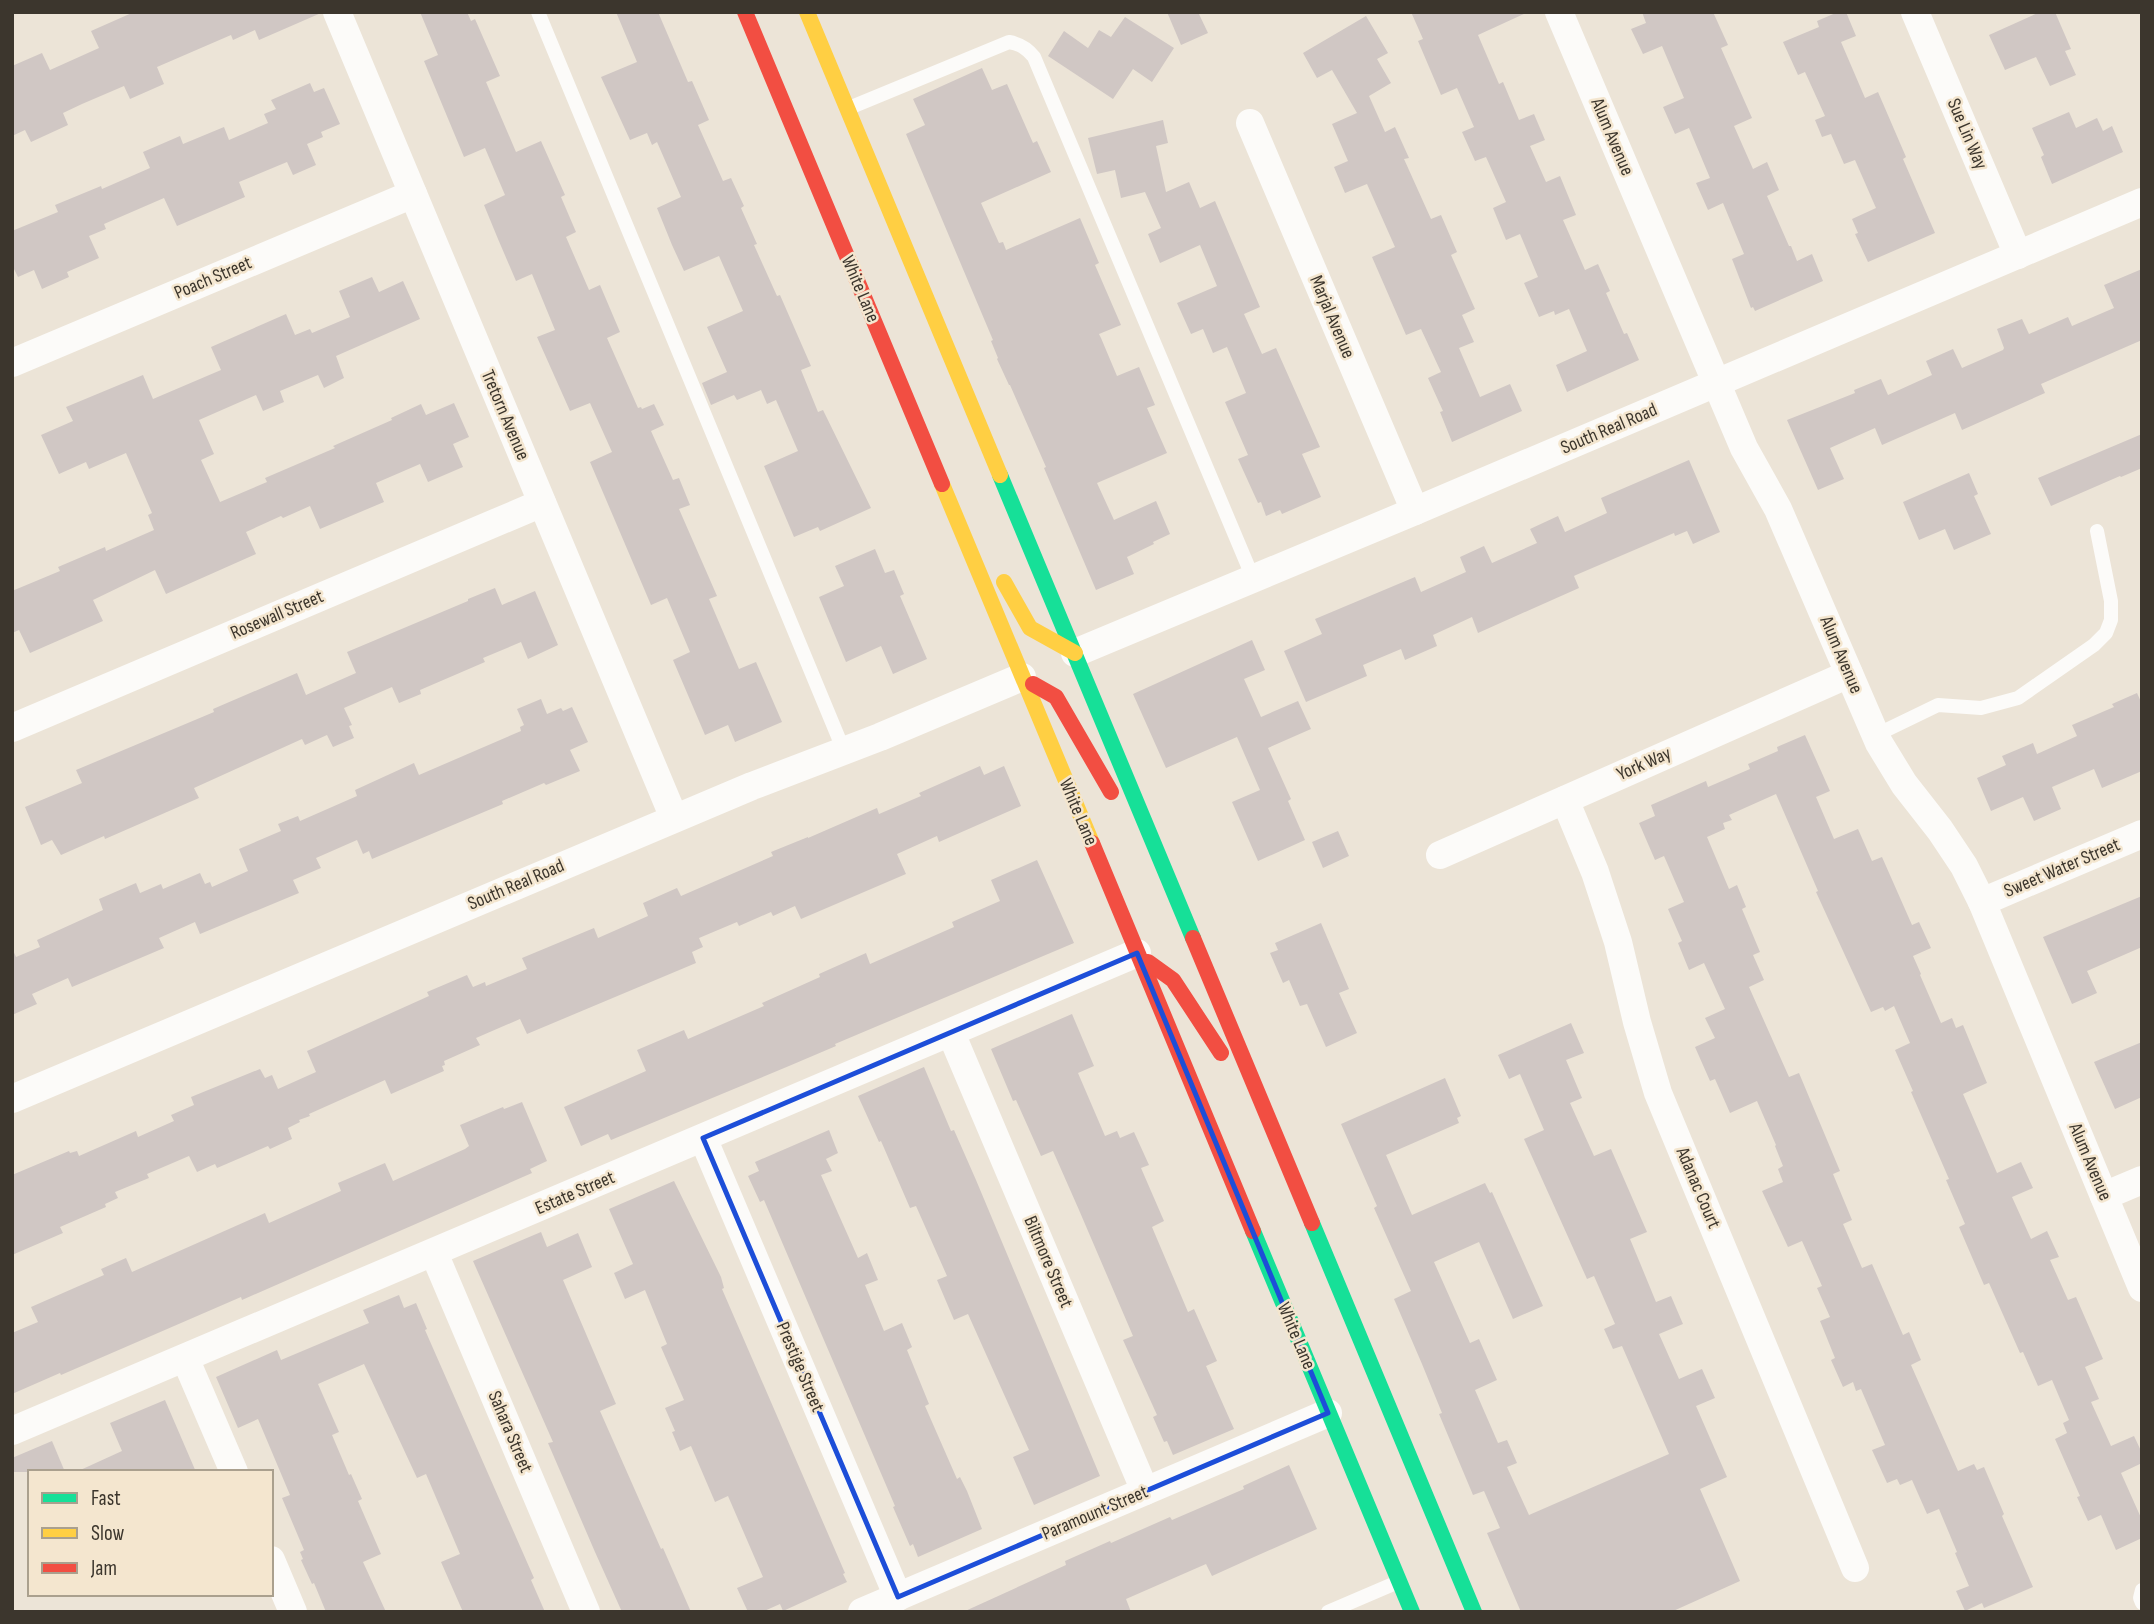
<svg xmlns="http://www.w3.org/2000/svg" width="2154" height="1624" font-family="'Sofia Sans Condensed',sans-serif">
	<rect width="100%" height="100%" fill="#ece4d7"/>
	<g fill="#d0c7c4">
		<polygon points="134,12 321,12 321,13 259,40 255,30 233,40 231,35 157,67 164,84 130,99 124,86 82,104 63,113 68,125 31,142 25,130 12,136 12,66 42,53 50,70 99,48 91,31"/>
		<polygon points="420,12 467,12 471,21 475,19 500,76 486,82 516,152 541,141 565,195 561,197 576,232 566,237 589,290 600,285 620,332 607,338 638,408 641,407 642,409 654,404 664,425 651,431 673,480 679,478 690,505 679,509 717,596 709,599 739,669 756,662 782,722 735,742 728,725 705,735 673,660 690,652 667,598 651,605 590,462 612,452 590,403 570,411 537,337 555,330 532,274 516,281 498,239 484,205 505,195 485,148 464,157 424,61 438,55"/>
		<polygon points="616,12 658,12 688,82 692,81 709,120 698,125 723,181 731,178 744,206 741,208 757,244 754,245 777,296 780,295 811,366 801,370 818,412 823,410 871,508 820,531 818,527 794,537 764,466 798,451 776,400 767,404 761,390 737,400 734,395 711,405 702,383 727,372 707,327 743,311 719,256 684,271 672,245 657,208 681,197 657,142 652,145 647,133 630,140 601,77 637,62"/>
		<polygon points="1167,12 1198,12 1208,33 1181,45"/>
		<polygon points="1411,12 1528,12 1478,35 1499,84 1503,82 1519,120 1534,114 1545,140 1530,146 1546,182 1560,176 1576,215 1563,220 1585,270 1598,264 1610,291 1606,293 1624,334 1627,333 1639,360 1567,392 1556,365 1587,351 1569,309 1555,315 1554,311 1539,317 1524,283 1538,277 1520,234 1506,240 1493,208 1506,202 1486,157 1475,161 1462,132 1474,127 1457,88 1441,95 1418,41 1423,39"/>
		<polygon points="1642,12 1713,12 1728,45 1721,48 1752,118 1734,126 1753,169 1767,162 1779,190 1767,196 1789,246 1791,246 1797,261 1812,254 1823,281 1755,311 1753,307 1751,308 1732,259 1744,254 1723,203 1708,210 1696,183 1710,178 1689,128 1675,134 1663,107 1684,98 1662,46 1643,54 1631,29 1646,23"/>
		<polygon points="1838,12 1846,12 1856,36 1841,42 1865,98 1878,92 1906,157 1903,159 1935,233 1868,262 1855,234 1858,233 1852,219 1876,208 1855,160 1844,164 1831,134 1822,137 1815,120 1825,116 1805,72 1798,75 1783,42 1819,27 1817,21"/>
		<polygon points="2040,12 2055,12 2071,49 2065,51 2076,75 2050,86 2036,57 2005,70 1989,35"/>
		<polygon points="1366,16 1388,53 1377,59 1391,83 1369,96 1385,132 1395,127 1409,158 1404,159 1431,219 1441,215 1457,252 1451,255 1475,309 1462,315 1474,342 1459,348 1480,397 1510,384 1522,411 1452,442 1440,412 1443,411 1428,378 1441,372 1421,329 1406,335 1372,257 1395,247 1367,184 1345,193 1334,167 1348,161 1332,124 1357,113 1332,70 1317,78 1303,53"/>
		<polygon points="1125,17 1174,48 1152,82 1133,69 1113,99 1048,56 1064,31 1088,48 1099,30 1111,37"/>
		<polygon points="982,68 992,90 1007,84 1033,143 1037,141 1051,172 981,203 999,243 1003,242 1006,250 1080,218 1099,263 1095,265 1121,325 1099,334 1101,338 1117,376 1139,367 1155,405 1147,408 1167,453 1097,483 1114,520 1156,501 1170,534 1153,542 1154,544 1127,557 1134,574 1096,590 1044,468 1046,467 1010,385 1009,385 997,359 998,358 991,341 993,340 990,333 906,134 925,125 913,99"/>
		<polygon points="310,83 314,92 324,88 340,124 321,132 323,137 307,144 316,165 293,175 287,162 239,182 245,197 177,226 164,198 104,224 106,229 89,236 99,258 67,272 69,277 42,289 34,270 18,277 12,265 12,231 58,212 55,205 101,186 102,189 150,168 143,152 180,136 183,144 224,127 229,140 268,123 264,114 276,109 271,100"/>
		<polygon points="2069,112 2076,128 2097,118 2103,131 2112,126 2123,152 2052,184 2041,157 2044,155 2032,128"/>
		<polygon points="1163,120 1168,143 1156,146 1166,192 1189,182 1200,208 1215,201 1260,307 1244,314 1262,354 1276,348 1320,447 1302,454 1321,497 1282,514 1280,510 1266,516 1261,502 1258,503 1238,459 1248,455 1225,402 1246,393 1227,347 1213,353 1203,329 1191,334 1177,303 1217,286 1200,245 1160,263 1148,234 1161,228 1145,192 1121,198 1115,170 1097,174 1088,138"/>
		<polygon points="2142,269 2142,340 2041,384 2045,393 1962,430 1955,413 1882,445 1875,428 1830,448 1844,479 1818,490 1787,420 1855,393 1854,390 1881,379 1888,395 1932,375 1926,361 1953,349 1962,368 2003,350 2004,348 1997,329 2022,319 2029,334 2068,317 2072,326 2114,308 2104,285"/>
		<polygon points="372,277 379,292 403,281 420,319 336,356 344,378 324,388 318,375 280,391 284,402 263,411 256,395 199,420 214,454 201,460 220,502 267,482 265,478 335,448 333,446 392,420 391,418 421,404 426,415 454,403 469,437 453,444 463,467 428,482 420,464 376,483 384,502 320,529 310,506 283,518 281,516 246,532 256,554 166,594 155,570 93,600 103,621 30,653 19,630 12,633 12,591 60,571 58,567 105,547 106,551 154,530 148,515 152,513 126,453 89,469 86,462 59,474 41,435 73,421 66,407 143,375 153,399 221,370 211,347 286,314 295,335 310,329 312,333 350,317 339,291"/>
		<polygon points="2142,434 2142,468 2121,477 2120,476 2051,506 2038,478"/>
		<polygon points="1689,460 1720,532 1693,544 1687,531 1675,536 1674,533 1576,575 1574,576 1579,588 1478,633 1472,617 1433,635 1437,646 1405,660 1401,649 1363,665 1367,676 1306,702 1284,651 1322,634 1315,619 1415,577 1421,592 1466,572 1460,557 1484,546 1492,563 1537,543 1530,529 1558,516 1565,532 1607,513 1601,498"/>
		<polygon points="1969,473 1978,494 1974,496 1991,534 1954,550 1945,529 1919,540 1903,502"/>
		<polygon points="875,549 885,573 894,570 904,594 900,596 927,659 893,674 881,646 846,662 819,597 844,586 835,566"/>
		<polygon points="495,588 502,605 535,591 558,645 528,659 521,642 483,658 485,662 420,690 421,694 399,703 392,687 344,708 352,725 349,726 354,738 333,747 327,735 305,745 302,739 194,788 199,798 105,839 104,836 61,855 52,840 41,845 25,807 82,783 76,770 214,712 213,709 297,673 306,695 356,673 347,652 468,601 468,599"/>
		<polygon points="1252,640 1265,670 1244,679 1261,717 1298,701 1311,729 1268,748 1291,799 1288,801 1305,840 1258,861 1232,802 1260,790 1237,737 1166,768 1133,694"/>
		<polygon points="2137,693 2142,704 2142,771 2102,788 2094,769 2052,787 2061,809 2034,821 2023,797 1991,811 1977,778 2006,765 2002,756 2033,743 2037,754 2077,736 2072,725 2114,707 2112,704"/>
		<polygon points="541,699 547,714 561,708 563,711 572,707 588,742 570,750 580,771 546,785 544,783 502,801 503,804 372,859 369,851 363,854 357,840 316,858 321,868 293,880 299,893 200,934 195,922 159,938 164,948 72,987 68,978 32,994 37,1004 12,1015 12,948 16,957 40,947 37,940 103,910 99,899 136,883 140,893 161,884 163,889 200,873 205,884 210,882 212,887 248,871 239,849 281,831 278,824 298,816 300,821 357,796 355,790 414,763 419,775 521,731 520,727 524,725 517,709"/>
		<polygon points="1805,735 1830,791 1816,797 1834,839 1858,829 1872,861 1882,857 1912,925 1919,922 1931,948 1913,956 1921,974 1920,975 1941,1023 1952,1018 1956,1028 1963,1025 1987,1083 1963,1094 1997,1173 2021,1162 2033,1188 2012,1197 2031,1239 2047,1231 2059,1257 2050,1260 2068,1300 2076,1297 2103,1359 2085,1367 2099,1399 2091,1402 2111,1446 2134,1436 2142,1453 2142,1463 2121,1473 2142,1520 2142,1538 2116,1550 2101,1515 2088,1521 2077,1497 2080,1496 2055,1439 2067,1433 2063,1423 2069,1420 2052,1380 2038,1386 2023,1352 2020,1353 1989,1283 1984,1285 1959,1227 1965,1224 1946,1180 1949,1179 1911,1092 1913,1091 1895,1050 1910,1043 1894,1006 1885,1011 1883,1007 1871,1012 1816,892 1818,891 1776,794 1729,815 1732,820 1723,823 1725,829 1707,837 1729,889 1737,885 1746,907 1742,909 1760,952 1753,955 1764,980 1749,987 1789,1077 1799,1073 1840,1171 1833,1174 1852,1220 1843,1224 1862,1268 1872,1264 1903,1335 1909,1332 1921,1360 1911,1365 1958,1471 1974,1464 1977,1470 1984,1467 2004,1514 2002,1516 2033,1587 1984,1608 1982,1603 1965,1611 1956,1591 1969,1586 1955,1553 1957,1552 1939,1509 1927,1514 1912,1480 1900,1485 1897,1479 1887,1483 1872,1450 1885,1445 1861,1389 1856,1391 1853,1382 1843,1387 1831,1360 1835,1358 1820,1321 1830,1317 1817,1288 1822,1286 1802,1241 1788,1247 1762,1191 1783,1182 1778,1169 1783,1166 1775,1146 1776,1145 1757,1101 1730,1113 1715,1079 1710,1081 1695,1047 1715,1038 1705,1018 1725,1009 1704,963 1689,970 1678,943 1682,941 1668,909 1684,902 1664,856 1655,860 1639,823 1655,816 1651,805 1706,781 1708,787 1750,769 1748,764 1778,751 1777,747"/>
		<polygon points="980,766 984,775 1004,766 1021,806 939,842 937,836 897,854 906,874 801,919 795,906 773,916 771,912 739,926 737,922 699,938 703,947 692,952 696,963 527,1034 520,1019 476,1038 480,1045 444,1061 445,1065 442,1066 444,1071 391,1094 385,1080 309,1114 310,1116 299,1120 300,1122 288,1128 292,1139 270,1149 268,1146 217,1168 215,1164 197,1172 189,1156 147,1174 149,1178 115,1192 118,1198 105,1204 106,1207 60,1227 63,1233 12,1255 12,1175 69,1151 70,1153 77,1151 79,1156 136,1131 138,1137 174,1121 171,1115 194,1105 191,1097 260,1069 265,1078 272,1075 278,1089 316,1072 307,1051 429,996 427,992 467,975 473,987 485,982 486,986 527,969 522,958 594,928 598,938 648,916 643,903 677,888 681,896 773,856 771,852 808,837 808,838 877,808 879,814 921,796 919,793"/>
		<polygon points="1338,831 1349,856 1323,868 1312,842"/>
		<polygon points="1037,860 1074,943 835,1044 836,1046 789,1066 611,1140 608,1134 581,1146 564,1107 646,1071 637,1050 684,1030 688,1039 764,1006 762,1003 820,977 819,974 866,953 870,964 954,927 952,922 1000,901 991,880"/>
		<polygon points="2142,896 2142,947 2087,971 2097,993 2072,1004 2043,937"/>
		<polygon points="1321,923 1349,989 1339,993 1357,1033 1326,1047 1307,1004 1300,1006 1289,980 1283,983 1270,953 1278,950 1275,943"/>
		<polygon points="1072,1014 1094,1066 1078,1073 1105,1136 1117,1131 1120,1138 1134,1132 1149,1165 1141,1168 1164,1221 1152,1227 1188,1312 1194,1309 1217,1361 1206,1366 1234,1429 1173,1455 1167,1441 1164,1442 1153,1417 1157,1415 1123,1340 1133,1336 1079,1210 1053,1151 1041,1156 1016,1100 1013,1101 991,1049"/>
		<polygon points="1571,1023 1584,1053 1566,1060 1582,1098 1570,1103 1594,1156 1611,1149 1647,1232 1630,1239 1640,1263 1656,1302 1671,1296 1683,1324 1659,1334 1679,1379 1702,1369 1715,1398 1696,1406 1727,1477 1700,1489 1740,1581 1671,1612 1521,1612 1487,1533 1500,1528 1484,1491 1473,1495 1439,1414 1442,1413 1422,1364 1394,1299 1411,1291 1374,1208 1377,1206 1341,1124 1445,1078 1461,1116 1457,1118 1459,1123 1386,1155 1412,1215 1485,1183 1490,1193 1492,1192 1543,1306 1513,1319 1479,1242 1434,1262 1470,1343 1479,1339 1497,1380 1475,1390 1498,1443 1507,1440 1517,1463 1507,1467 1529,1515 1669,1454 1622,1346 1613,1349 1604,1329 1615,1324 1594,1276 1587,1279 1524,1139 1544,1130 1520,1074 1509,1079 1498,1055"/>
		<polygon points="2142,1042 2142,1097 2115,1109 2094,1062"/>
		<polygon points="924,1067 951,1131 954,1130 976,1180 1100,1476 1034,1505 1013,1457 1029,1450 968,1314 954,1320 937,1280 947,1276 916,1206 910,1208 881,1141 879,1142 858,1096"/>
		<polygon points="522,1102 547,1161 530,1169 532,1173 242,1300 241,1297 61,1375 60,1373 12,1394 12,1333 38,1322 31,1307 104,1275 101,1269 126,1258 132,1272 265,1213 269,1223 341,1191 338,1183 385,1163 393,1181 465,1149 469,1146 460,1125 503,1107 504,1109"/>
		<polygon points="829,1130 838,1153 826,1159 832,1171 821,1175 858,1258 867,1253 878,1280 865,1285 884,1331 902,1323 912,1347 907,1350 929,1404 925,1406 957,1479 960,1477 967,1491 982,1529 918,1557 913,1544 910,1546 893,1507 895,1506 764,1200 760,1202 748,1176 759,1171 755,1162"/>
		<polygon points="674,1181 721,1277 724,1288 722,1289 845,1573 843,1574 847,1582 783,1611 780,1604 762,1612 748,1612 737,1588 763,1577 728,1496 715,1502 691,1446 680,1451 672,1432 675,1431 665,1408 684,1400 661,1347 667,1344 645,1290 625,1299 614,1273 633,1264 609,1209"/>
		<polygon points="541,1232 547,1247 578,1233 592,1267 563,1280 616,1404 600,1411 661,1549 663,1548 691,1612 622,1612 595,1552 548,1443 553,1442 473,1261"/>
		<polygon points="399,1295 404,1308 416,1303 427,1329 425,1330 534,1578 531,1580 545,1612 463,1612 441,1562 460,1554 426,1474 417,1478 364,1364 318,1384 339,1432 332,1435 349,1475 351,1474 362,1499 358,1501 381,1554 363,1562 386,1612 326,1612 314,1583 312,1584 301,1560 303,1559 300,1552 304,1550 282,1498 290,1495 258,1419 238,1428 216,1377 277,1350 281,1360 369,1323 363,1310"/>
		<polygon points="165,1400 196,1472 76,1472 122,1451 110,1423"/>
		<polygon points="52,1441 65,1472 12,1472 12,1458"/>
		<polygon points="1289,1465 1317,1529 1254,1557 1212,1576 1206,1564 1126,1599 1131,1612 963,1612 1066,1565 1065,1561 1110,1541 1111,1543 1170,1517 1172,1520 1244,1489 1243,1486"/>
	</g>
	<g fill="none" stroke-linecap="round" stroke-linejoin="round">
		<g stroke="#fcfbf9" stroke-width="14">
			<polyline points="538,12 844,751"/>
			<path d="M849,108L1009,42C1020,44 1027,48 1034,57L1253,578"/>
			<polyline points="1876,735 1938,705 1981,708 2018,698 2094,645 2106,633 2111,620 2111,601 2097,531"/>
			<polyline points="2142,1590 2140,1598 2142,1603"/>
			<polyline points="1328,1612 1398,1582"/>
		</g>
		<g stroke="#fcfbf9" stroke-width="28">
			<polyline points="337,12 674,818"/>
			<polyline points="1559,12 1744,448 1778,509 1879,743 1904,784 1940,830 1964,866 1982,902 2142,1288"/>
			<polyline points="1915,12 2018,255"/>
			<polyline points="1250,123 1415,511"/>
			<polyline points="12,363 413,194"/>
			<polyline points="1075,653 1415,511 2142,202"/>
			<polyline points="12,728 542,503"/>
			<polyline points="1565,800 1595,872 1618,942 1637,1022 1658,1093 1855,1568"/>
			<polyline points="1440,855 1849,674"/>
			<polyline points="1982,902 2142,834"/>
			<polyline points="951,1033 1145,1491"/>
			<polyline points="12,1099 752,786 880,737 1022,677"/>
			<polyline points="703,1138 898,1597"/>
			<polyline points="2104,1196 2142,1180"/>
			<polyline points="434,1253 586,1612"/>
			<polyline points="185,1358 234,1472"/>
			<polyline points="12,1431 1137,953"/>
			<polyline points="271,1560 293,1612"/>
			<polyline points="862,1612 1328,1413"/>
		</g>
		<g stroke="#16e098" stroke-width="16">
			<polyline points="1000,475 1193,938"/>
			<polyline points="1312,1223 1474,1612"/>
			<polyline points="1253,1231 1412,1612"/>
		</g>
		<g stroke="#ffcf43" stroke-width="16">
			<polyline points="807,12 1000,475"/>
			<polyline points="942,484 1092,843"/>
			<polyline points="1004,582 1030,628 1075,653"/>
		</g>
		<g stroke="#f24e42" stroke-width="16">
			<polyline points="745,12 942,484"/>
			<polyline points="1033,684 1056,697 1111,792"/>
			<polyline points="1092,843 1253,1231"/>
			<polyline points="1193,938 1312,1223"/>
			<polyline points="1148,962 1173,980 1221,1053"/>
		</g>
	</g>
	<path fill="none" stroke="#1d4ed8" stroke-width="5" stroke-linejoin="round" d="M1137,953L1328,1413L898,1597L703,1138Z"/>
	<g text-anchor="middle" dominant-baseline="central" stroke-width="5" stroke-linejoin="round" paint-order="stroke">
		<g font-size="19" fill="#3c362d" stroke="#f4e6cf">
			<text transform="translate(1967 134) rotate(67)">Sue Lin Way</text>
			<text transform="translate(1612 137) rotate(67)">Alum Avenue</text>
			<text transform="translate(213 278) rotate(-23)">Poach Street</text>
			<text transform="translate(860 289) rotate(67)">White Lane</text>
			<text transform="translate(1332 317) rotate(67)">Marjal Avenue</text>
			<text transform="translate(505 415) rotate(67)">Tretorn Avenue</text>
			<text transform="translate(1609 429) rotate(-23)">South Real Road</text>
			<text transform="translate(277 615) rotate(-23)">Rosewall Street</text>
			<text transform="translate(1841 655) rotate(67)">Alum Avenue</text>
			<text transform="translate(1644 764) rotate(-24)">York Way</text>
			<text transform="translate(1078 812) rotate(67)">White Lane</text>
			<text transform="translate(2062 868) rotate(-23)">Sweet Water Street</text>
			<text transform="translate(516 885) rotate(-23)">South Real Road</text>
			<text transform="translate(2090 1162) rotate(67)">Alum Avenue</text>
			<text transform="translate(1698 1188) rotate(67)">Adanac Court</text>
			<text transform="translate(575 1193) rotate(-23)">Estate Street</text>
			<text transform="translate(1048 1262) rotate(67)">Biltmore Street</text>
			<text transform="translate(1296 1336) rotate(67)">White Lane</text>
			<text transform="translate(800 1367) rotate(67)">Prestige Street</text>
			<text transform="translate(510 1432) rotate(67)">Sahara Street</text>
			<text transform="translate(1095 1513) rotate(-23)">Paramount Street</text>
		</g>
	</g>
	<rect width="2154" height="1624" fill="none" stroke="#3c362d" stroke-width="28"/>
	<rect x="28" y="1470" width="245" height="126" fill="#f4e6cf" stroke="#aaa08e" stroke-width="2"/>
	<rect x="42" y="1493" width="35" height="10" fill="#16e098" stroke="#aaa08e" stroke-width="2"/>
	<text x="91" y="1505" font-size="21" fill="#3c362d">Fast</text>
	<rect x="42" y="1528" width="35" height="10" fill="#ffcf43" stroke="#aaa08e" stroke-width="2"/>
	<text x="91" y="1540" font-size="21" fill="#3c362d">Slow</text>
	<rect x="42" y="1563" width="35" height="10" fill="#f24e42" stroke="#aaa08e" stroke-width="2"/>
	<text x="91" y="1575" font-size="21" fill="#3c362d">Jam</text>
</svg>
